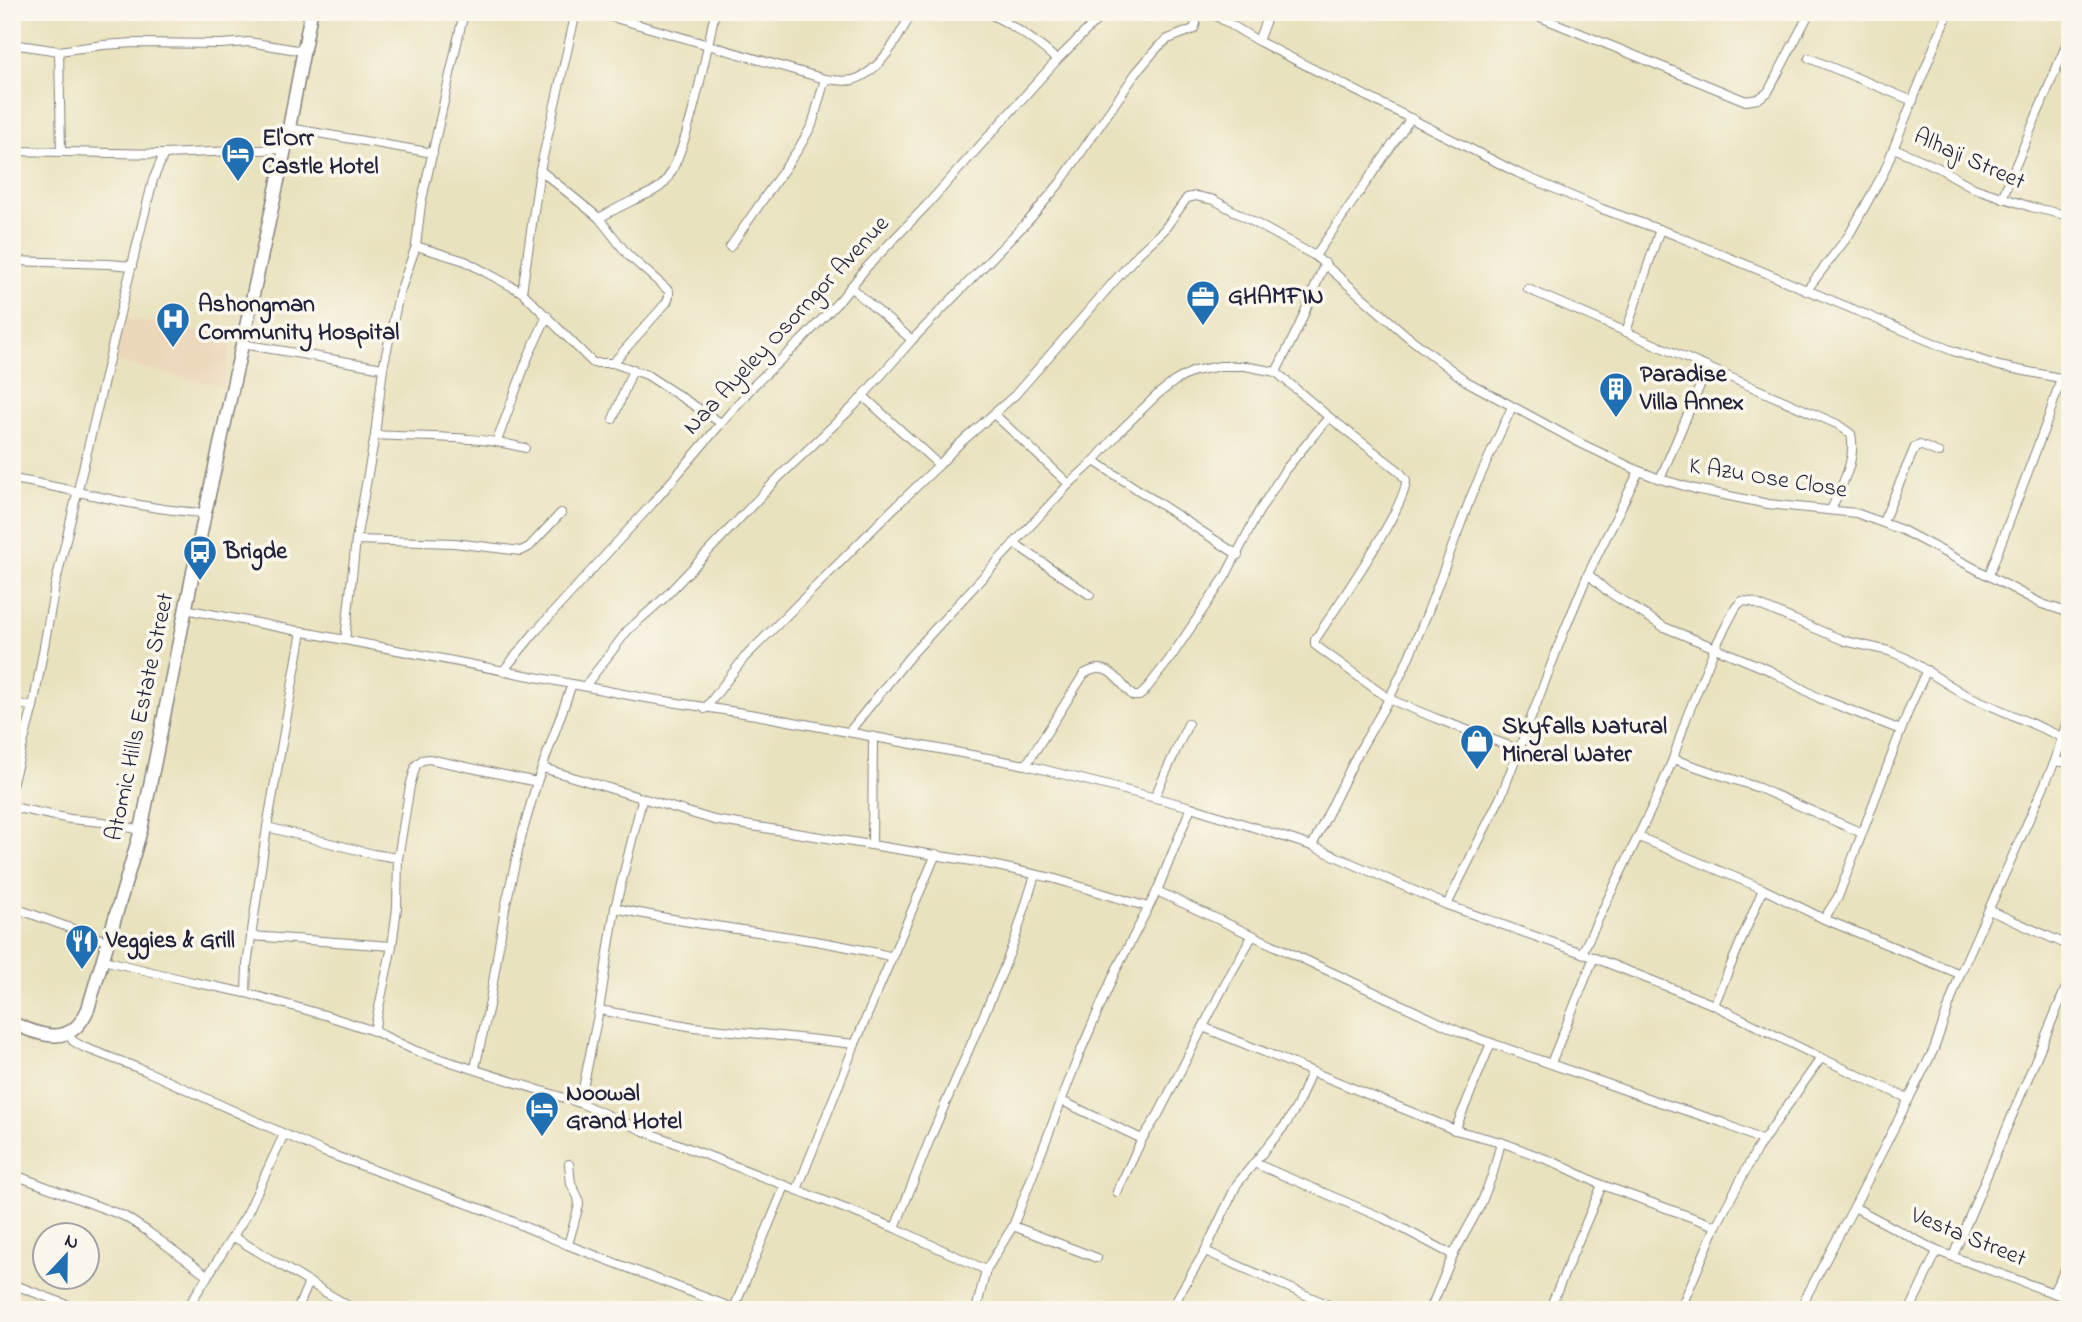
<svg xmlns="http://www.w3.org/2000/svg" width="2082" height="1322" font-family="'Indie Flower',sans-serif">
	<rect width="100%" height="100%" fill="#fbf7ec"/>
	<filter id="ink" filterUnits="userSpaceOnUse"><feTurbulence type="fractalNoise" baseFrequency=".0143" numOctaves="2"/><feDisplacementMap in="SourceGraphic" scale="14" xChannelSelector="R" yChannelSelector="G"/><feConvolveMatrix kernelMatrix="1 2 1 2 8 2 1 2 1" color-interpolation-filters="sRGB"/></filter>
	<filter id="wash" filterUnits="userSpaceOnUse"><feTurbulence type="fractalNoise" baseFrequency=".00686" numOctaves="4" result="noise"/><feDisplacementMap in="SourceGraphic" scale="28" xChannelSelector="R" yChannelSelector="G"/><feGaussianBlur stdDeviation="1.57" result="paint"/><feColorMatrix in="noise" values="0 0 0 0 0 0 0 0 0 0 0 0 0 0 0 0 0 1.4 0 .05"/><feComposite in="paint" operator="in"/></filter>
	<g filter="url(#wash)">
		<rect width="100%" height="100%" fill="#e9e2be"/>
		<polygon fill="#edd7bb" points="122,318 232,337 223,387 113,361"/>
	</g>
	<g filter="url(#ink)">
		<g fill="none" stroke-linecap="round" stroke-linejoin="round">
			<g stroke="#86827c" stroke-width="10">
				<g id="street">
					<path d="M595,12L825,79C834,80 844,82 853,80C881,72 900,35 912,12"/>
					<path d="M986,12C1013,25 1035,40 1057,60"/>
					<polyline points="1210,12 1258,41 1518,173 1602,209 1675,235 1953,351 1999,366 2070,380"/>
					<polyline points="1528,12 1746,101 1758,99 1768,92 1810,12"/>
					<polyline points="1258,41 1269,12"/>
					<polyline points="12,44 59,51 103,45 134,43 221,44 249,42 303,51"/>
					<polyline points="59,51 61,152"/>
					<polyline points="1809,58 1913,101"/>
					<polyline points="289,128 433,153"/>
					<polyline points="1894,148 1937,167 1974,188 2031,207 2070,216"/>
					<polyline points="12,151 164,154 285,149"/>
					<polyline points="540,170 599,218 628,255 669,291 669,296 667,302 613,363"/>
					<polyline points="2002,198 2070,36"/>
					<path d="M599,218C610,212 621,206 632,201C642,196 653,193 661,186C686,165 707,48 715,12"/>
					<polyline points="416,246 465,261 522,292 593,363 613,363 647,375 721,423"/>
					<polyline points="730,247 799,148 812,125 825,79"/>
					<polyline points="1315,256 1411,118"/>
					<polyline points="12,261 109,264 132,266"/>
					<polyline points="850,287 912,340"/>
					<path d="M1528,289L1837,424L1851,434C1857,460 1841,486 1831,510"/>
					<polyline points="1806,291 1849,235 1884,172 1948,12"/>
					<polyline points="522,292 540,170 576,12"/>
					<polyline points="1626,332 1660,229"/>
					<polyline points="242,344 383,368"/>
					<polyline points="1276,372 1299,326 1325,263"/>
					<polyline points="863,396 939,465"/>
					<polyline points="994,414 1069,484"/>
					<polyline points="613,419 633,369"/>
					<path d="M375,435C425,438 475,435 525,448"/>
					<polyline points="497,441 528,357 547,316"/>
					<polyline points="1094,461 1238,555"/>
					<path d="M12,479C77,489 139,510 205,513"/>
					<polyline points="1660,479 1708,367"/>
					<polyline points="1883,522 1915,447 1920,445 1939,453"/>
					<polyline points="356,540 454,543 521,551 529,547 561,513"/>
					<polyline points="1014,543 1090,595"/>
					<polyline points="1588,574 1607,591 1664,627 1769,670 1819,698 1901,730"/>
					<polyline points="1989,575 2049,416 2061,378"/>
					<polyline points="185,609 639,697 756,715 1026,765 1191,807 1312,846 1447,905 1582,953 1714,1005 1821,1058 1909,1099"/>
					<polyline points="345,640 356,540 375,435 383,368 399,295 416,246 421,204 464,12"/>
					<polyline points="503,671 536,631 652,504 754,385 802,340 841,299 866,268 926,206 1057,60 1105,12"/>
					<polyline points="585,686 628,630 662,600 780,476 855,405 912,340 1030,219 1060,183 1136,73 1158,47 1168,39 1194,29 1196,23 1193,12"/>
					<polyline points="12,702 33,707"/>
					<polyline points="705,709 744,658 892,510 939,465 957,446 1015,395 1138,254 1164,230 1187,198 1196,196 1214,200 1315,256 1407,336 1466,381 1580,443 1639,471 1660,479 1695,489 1768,504 1856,513 1902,530 2042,604 2070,613"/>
					<path d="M849,732L910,656L1069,484L1094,461L1122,429L1158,394L1175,381L1194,371L1220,366H1245L1276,372L1329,417L1399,471L1406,480C1407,506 1333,612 1315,640V645L1389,699L1435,718L1520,750"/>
					<polyline points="1673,759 1759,788 1862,833"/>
					<polyline points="2055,761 2070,763"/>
					<path d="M1026,765L1084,674C1108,659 1117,680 1133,696H1139L1143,693L1169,660L1225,577L1258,513L1285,470L1329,417"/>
					<polyline points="543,768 714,820 978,862 1052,878 1148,907"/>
					<polyline points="12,785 33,707 55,586 122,305 153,180 164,154"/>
					<polyline points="1154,798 1188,724"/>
					<polyline points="12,807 70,819 103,822 141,830"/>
					<polyline points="267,827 373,854 398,858"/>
					<polyline points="1639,837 1763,889 1824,919 1960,974"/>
					<polyline points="872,844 873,737"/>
					<polyline points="1312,846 1357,755 1389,699 1405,666 1427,614 1472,494 1512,407"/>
					<polyline points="1157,891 1460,1032 1653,1100 1721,1122 1763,1141"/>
					<polyline points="1447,905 1502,794 1563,634 1588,574 1639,471"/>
					<polyline points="12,907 109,942"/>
					<path d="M615,908C708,929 802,934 893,957"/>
					<polyline points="1989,910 2070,946"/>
					<polyline points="1824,919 1838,897 1911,704 1927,670"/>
					<polyline points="251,936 392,946"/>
					<polyline points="1582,953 1657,797 1673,759 1686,719 1715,647 1736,607 1742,601 1752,602 1845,641 1889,651 1906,658 1962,693 2062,737"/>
					<polyline points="103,960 193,982 246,993 328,1016 374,1031 416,1051 580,1103 644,1131 895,1228 986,1270"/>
					<polyline points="246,993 247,965 267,827 302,631"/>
					<polyline points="1714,1005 1763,889"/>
					<polyline points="599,1010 694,1027 855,1044"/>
					<polyline points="1203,1027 1455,1130 1501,1142 1556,1163 1602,1185 1716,1226"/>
					<polyline points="374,1031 392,946 397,908 398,858 410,786 416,765 422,760 429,759 537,782"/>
					<polyline points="68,1034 73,1041 83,1047 146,1071 324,1152 490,1212 568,1245 738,1310"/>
					<polyline points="1551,1063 1594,957"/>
					<polyline points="475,1068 490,1001 505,908 521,838 537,782 572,684"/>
					<polyline points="1062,1101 1142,1139"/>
					<polyline points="580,1103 599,1010 615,908 642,800"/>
					<polyline points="1455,1130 1491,1043"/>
					<polyline points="1254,1163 1383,1218 1453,1255"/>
					<polyline points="12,1174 124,1216 147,1231 207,1275"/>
					<polyline points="797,1190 855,1044 936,854"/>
					<polyline points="1117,1192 1142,1139 1158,1115 1226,982 1253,935"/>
					<polyline points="1854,1207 1937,1251 2070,1299"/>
					<polyline points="1013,1226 1097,1258"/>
					<polyline points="895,1228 930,1139 1002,973 1015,939 1035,875"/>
					<polyline points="234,1237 355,1310"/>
					<polyline points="568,1245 579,1205 578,1197 571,1184 569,1164"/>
					<polyline points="1205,1251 1340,1310"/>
					<polyline points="1953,1256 2070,978"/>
					<polyline points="12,1284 81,1310"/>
					<polyline points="2053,1292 2070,1261"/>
					<polyline points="734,1308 785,1186"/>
					<polyline points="186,1310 247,1214 284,1134"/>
					<polyline points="297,1310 309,1282"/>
					<polyline points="976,1310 986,1270 1013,1226 1079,1055 1116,970 1157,891 1191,807"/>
					<polyline points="1173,1310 1179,1295 1205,1251 1237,1184 1286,1124 1297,1106 1311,1072"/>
					<polyline points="1430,1310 1453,1255 1481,1204 1493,1173 1501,1142"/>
					<polyline points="1549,1310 1602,1185"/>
					<polyline points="1680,1310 1716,1226 1757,1149 1821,1058"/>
					<polyline points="1799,1310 1854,1207 1934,1049 1960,974 2055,761 2070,711"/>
					<polyline points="1910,1310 1937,1251"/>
				</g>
			</g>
			<g stroke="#86827c" stroke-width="15">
				<path id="secondary" d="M12,1023C43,1036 71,1048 88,1009L141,830L205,513L285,149L311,12"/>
			</g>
			<use href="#street" stroke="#fff" stroke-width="8"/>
			<use href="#secondary" stroke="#fff" stroke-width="12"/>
		</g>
	</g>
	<defs>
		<g id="hotel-pin" transform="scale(1.75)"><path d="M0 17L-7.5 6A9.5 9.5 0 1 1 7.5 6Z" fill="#1f6fb2" stroke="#fbf7ec"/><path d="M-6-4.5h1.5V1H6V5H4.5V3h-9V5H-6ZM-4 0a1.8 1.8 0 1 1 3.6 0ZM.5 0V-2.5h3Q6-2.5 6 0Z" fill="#fff"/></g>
		<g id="office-pin" transform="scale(1.75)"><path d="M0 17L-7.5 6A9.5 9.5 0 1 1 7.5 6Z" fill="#1f6fb2" stroke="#fbf7ec"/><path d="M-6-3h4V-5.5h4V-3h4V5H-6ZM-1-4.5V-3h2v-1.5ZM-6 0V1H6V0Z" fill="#fff"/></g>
		<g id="hospital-pin" transform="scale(1.75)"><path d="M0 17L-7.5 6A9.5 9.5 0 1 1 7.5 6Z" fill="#1f6fb2" stroke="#fbf7ec"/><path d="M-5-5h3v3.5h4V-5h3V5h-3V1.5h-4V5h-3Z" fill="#fff"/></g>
		<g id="building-pin" transform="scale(1.75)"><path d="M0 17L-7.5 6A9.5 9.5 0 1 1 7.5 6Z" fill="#1f6fb2" stroke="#fbf7ec"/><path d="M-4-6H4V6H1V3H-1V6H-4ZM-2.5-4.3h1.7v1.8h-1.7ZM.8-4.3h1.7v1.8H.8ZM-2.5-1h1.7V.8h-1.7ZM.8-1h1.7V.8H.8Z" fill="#fff"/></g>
		<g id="bus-pin" transform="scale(1.75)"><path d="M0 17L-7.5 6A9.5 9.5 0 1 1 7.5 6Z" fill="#1f6fb2" stroke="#fbf7ec"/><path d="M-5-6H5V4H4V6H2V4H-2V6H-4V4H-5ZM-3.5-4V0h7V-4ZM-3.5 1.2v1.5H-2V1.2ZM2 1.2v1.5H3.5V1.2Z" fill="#fff"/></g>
		<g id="shop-pin" transform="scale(1.75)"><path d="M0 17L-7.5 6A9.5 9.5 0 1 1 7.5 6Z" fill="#1f6fb2" stroke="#fbf7ec"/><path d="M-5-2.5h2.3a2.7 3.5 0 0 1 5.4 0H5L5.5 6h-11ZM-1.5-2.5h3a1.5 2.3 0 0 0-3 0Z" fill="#fff"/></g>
		<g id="restaurant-pin" transform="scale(1.75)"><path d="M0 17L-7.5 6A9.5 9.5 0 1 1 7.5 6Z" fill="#1f6fb2" stroke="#fbf7ec"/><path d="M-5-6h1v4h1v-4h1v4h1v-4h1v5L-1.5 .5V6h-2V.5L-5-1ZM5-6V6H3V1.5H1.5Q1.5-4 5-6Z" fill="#fff"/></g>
	</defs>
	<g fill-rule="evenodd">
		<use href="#hotel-pin" x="238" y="153"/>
		<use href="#office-pin" x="1203" y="297"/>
		<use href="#hospital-pin" x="173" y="319"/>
		<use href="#building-pin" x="1616" y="389"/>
		<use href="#bus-pin" x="200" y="552"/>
		<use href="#shop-pin" x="1477" y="741"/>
		<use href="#restaurant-pin" x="82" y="941"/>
		<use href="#hotel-pin" x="542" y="1108"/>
	</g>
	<g text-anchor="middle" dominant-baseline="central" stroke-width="7" stroke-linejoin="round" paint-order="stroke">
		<g font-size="24" font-weight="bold" fill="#22223b" stroke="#fbf7ec" text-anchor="start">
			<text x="262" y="139">El'Orr<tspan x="262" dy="28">Castle Hotel</tspan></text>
			<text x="1228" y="297">GHAMFIN</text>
			<text x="198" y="305">Ashongman<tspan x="198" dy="28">Community Hospital</tspan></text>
			<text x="1640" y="375">Paradise<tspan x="1640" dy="28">Villa Annex</tspan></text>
			<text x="224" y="552">Brigde</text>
			<text x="1502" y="727">Skyfalls Natural<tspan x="1502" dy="28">Mineral Water</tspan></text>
			<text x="106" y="941">Veggies &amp; Grill</text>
			<text x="566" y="1094">Noowal<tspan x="566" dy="28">Grand Hotel</tspan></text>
		</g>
		<g font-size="24" fill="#22223b" stroke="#fbf7ec">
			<text transform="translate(1969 160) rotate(24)">Alhaji Street</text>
			<text transform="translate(787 326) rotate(-47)">Naa Ayeley Osorngor Avenue</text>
			<text transform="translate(1768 479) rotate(9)">K Azu Ose Close</text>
			<text transform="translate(141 717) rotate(-78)">Atomic Hills Estate Street</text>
			<text transform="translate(1968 1238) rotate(22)">Vesta Street</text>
		</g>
	</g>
	<rect width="2082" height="1322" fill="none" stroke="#fbf7ec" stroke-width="42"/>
	<g transform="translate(66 1256) rotate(22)"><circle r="33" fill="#fbf7ec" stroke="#a4a2a5" stroke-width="2"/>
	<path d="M0-5L12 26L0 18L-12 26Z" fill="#1f6fb2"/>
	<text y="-10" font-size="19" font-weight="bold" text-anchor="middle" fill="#22223b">N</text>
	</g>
</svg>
